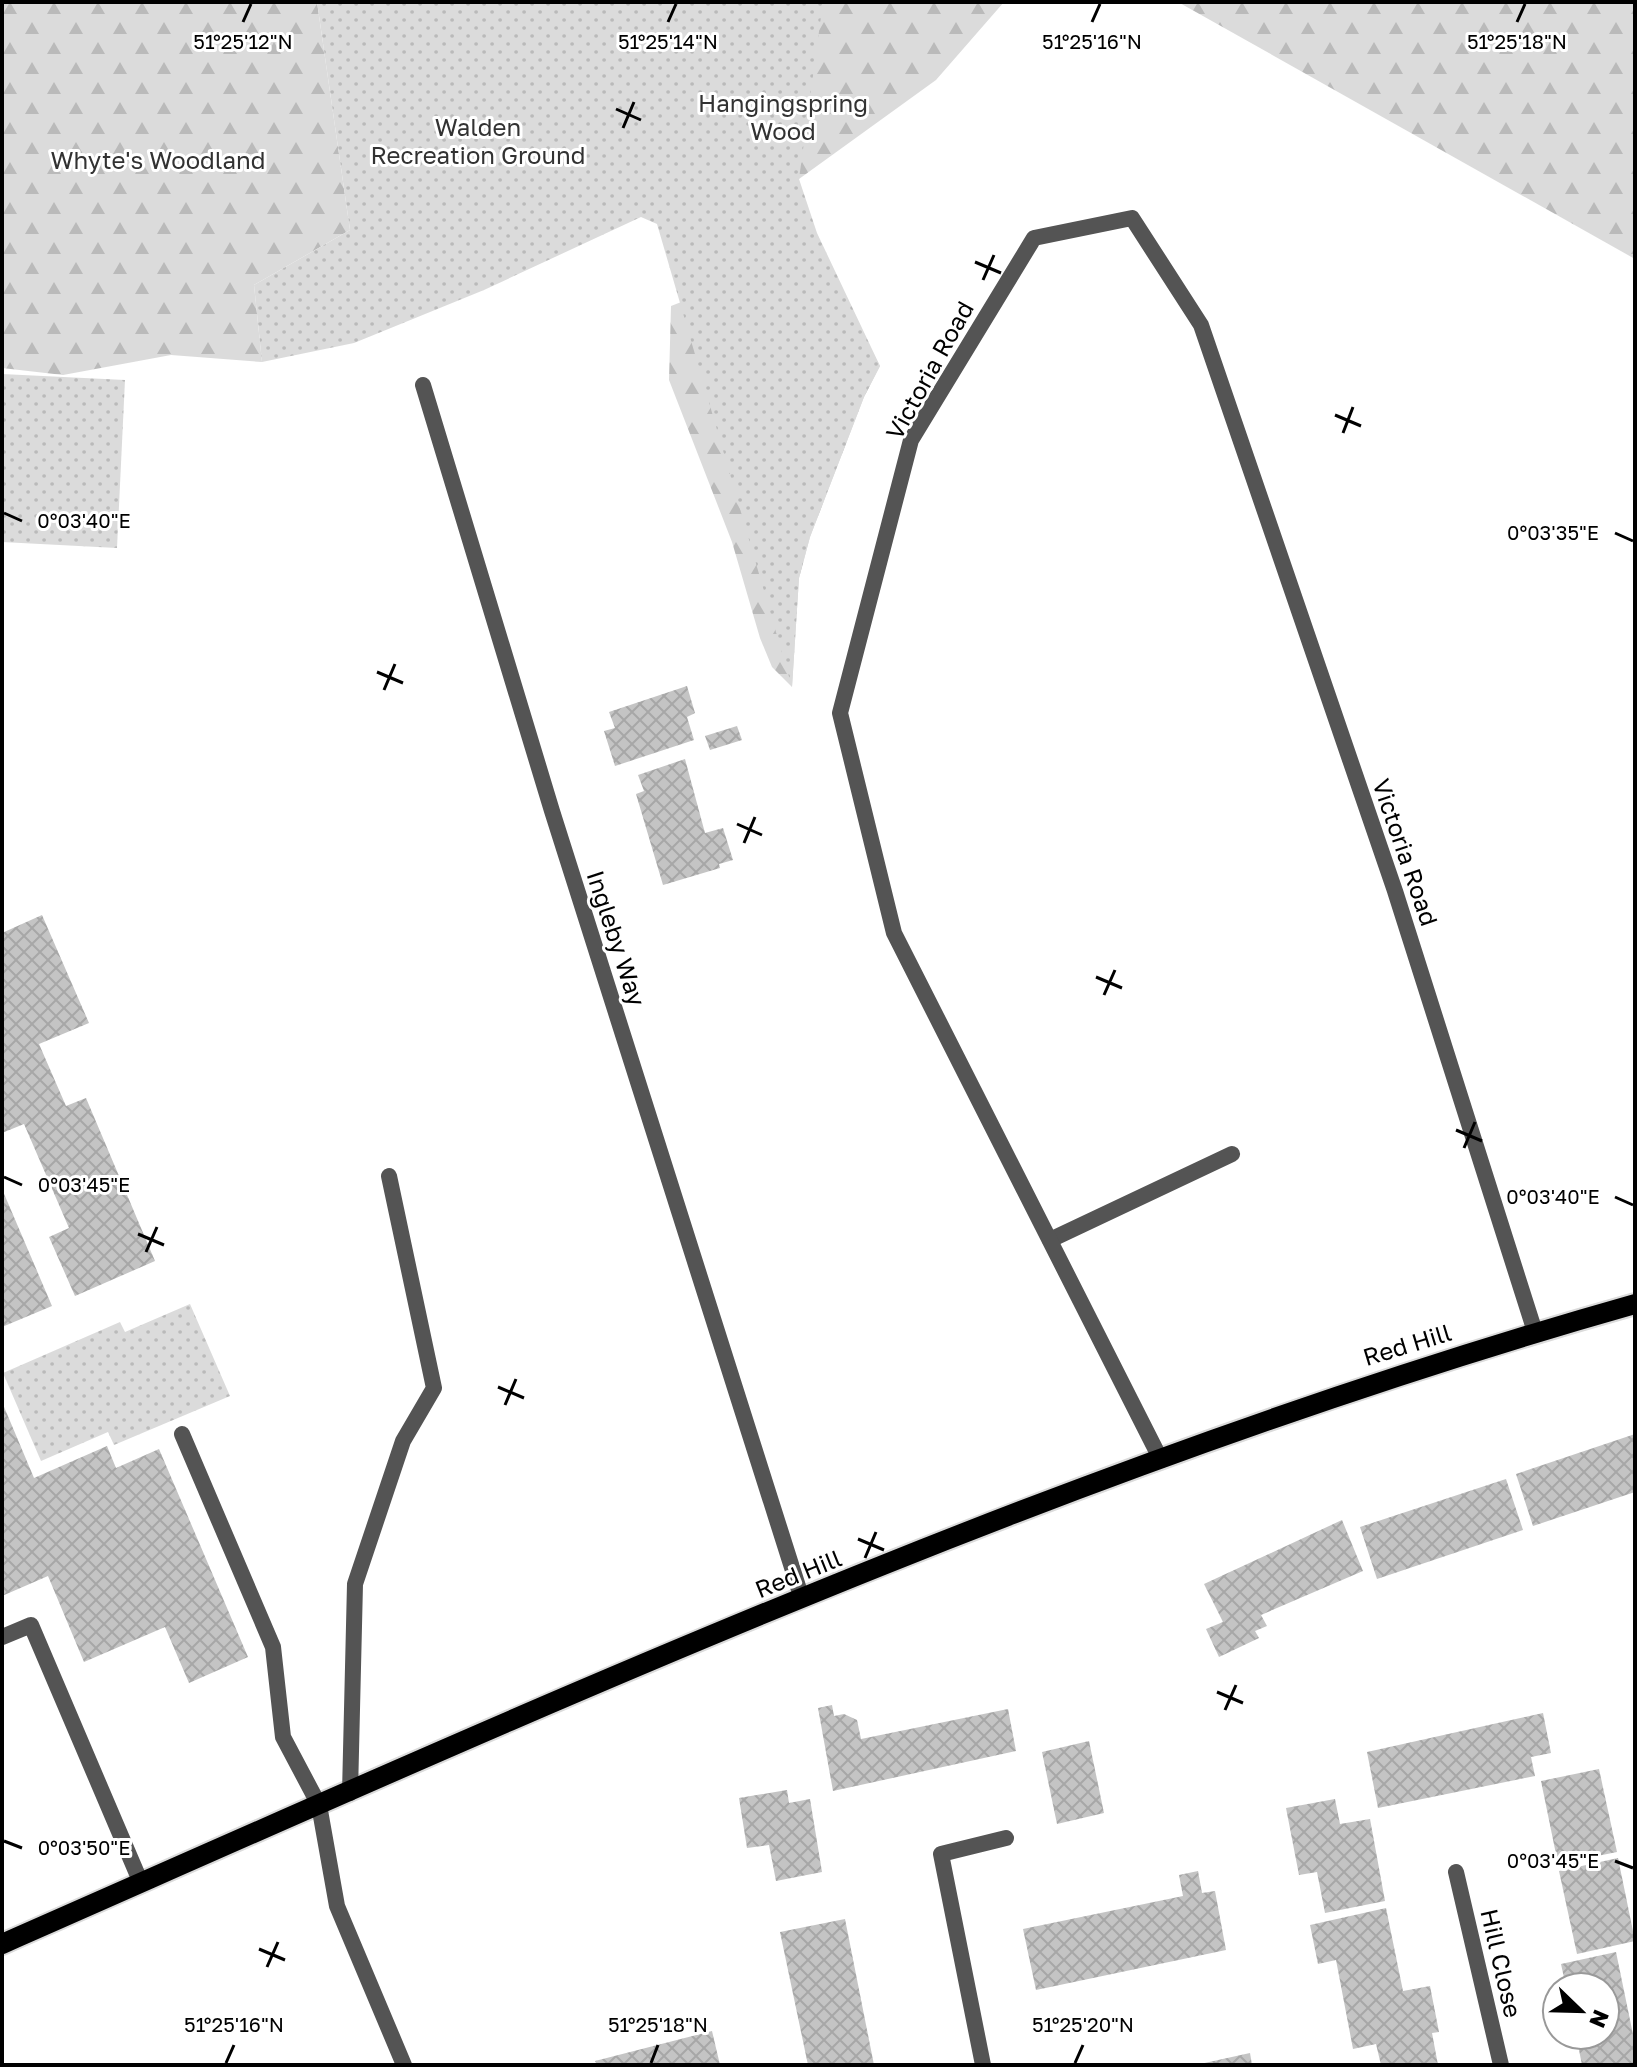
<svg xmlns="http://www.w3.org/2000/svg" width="1637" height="2067" font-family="'Golos Text',sans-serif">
	<defs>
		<pattern id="forest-firs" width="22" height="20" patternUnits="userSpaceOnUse" patternTransform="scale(2)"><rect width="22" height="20" fill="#dbdbdb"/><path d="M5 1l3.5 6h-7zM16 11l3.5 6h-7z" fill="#bababa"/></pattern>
		<pattern id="park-dots" width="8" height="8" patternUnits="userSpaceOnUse" patternTransform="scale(2)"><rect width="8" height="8" fill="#dbdbdb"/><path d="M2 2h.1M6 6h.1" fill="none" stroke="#bababa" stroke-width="1.8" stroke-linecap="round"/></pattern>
		<pattern id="building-cross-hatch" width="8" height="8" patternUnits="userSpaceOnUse" patternTransform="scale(2)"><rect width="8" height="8" fill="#c4c4c4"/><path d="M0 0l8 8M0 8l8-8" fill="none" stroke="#a7a7a7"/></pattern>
	</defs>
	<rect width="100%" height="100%" fill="#fff"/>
	<g fill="url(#forest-firs)">
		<polygon points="2,2 317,2 350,230 254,285 262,362 171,355 63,375 2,368"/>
		<polygon points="821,2 1004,2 936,80 799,179 737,74 818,26"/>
		<polygon points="1178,2 1635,2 1635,259"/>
		<polygon points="689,299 862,333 880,366 864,397 810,537 799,578 792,687 772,667 760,638 732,542 669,380 671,306"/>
	</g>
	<g fill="url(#park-dots)">
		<polygon points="317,2 823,2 799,179 817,233 880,366 864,397 810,537 799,578 792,687 657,224 641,217 484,290 354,343 262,362 254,285 350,230"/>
		<polygon points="2,374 125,380 117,548 2,542"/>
		<polygon points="190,1304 230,1396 114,1445 108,1432 41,1461 3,1373 120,1322 125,1332"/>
	</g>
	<g fill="url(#building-cross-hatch)">
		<polygon points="687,686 695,713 687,717 694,740 615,766 604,731 615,728 609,712"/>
		<polygon points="737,726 742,740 710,750 705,736"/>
		<polygon points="685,759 705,833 723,828 733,860 719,864 720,868 663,885 636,794 644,791 638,775"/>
		<polygon points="42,915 89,1023 39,1044 66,1106 86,1098 155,1261 75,1296 49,1237 69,1228 24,1124 2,1133 2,933"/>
		<polygon points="2,1189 52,1306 2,1327"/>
		<polygon points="2,1402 34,1478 107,1446 116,1468 159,1449 248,1657 189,1683 165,1627 84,1662 48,1576 2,1596"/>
		<polygon points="1635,1434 1635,1492 1533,1526 1516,1474"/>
		<polygon points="1506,1479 1523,1530 1377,1579 1360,1527"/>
		<polygon points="1342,1520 1363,1571 1261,1615 1267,1626 1255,1631 1259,1638 1219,1657 1206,1629 1223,1622 1204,1584"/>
		<polygon points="832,1705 834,1716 844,1714 857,1720 861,1739 1008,1709 1016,1751 833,1791 818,1708"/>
		<polygon points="1543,1713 1551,1753 1531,1757 1535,1776 1378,1808 1367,1752"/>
		<polygon points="1089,1741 1104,1813 1057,1824 1042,1752"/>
		<polygon points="1599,1769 1617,1852 1558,1864 1541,1781"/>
		<polygon points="787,1790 789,1803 810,1799 822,1872 776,1881 769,1845 747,1848 739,1798"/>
		<polygon points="1335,1799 1340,1824 1370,1819 1385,1901 1325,1913 1317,1872 1299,1875 1286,1808"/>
		<polygon points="1618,1858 1635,1941 1577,1954 1559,1871"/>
		<polygon points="1198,1871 1202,1893 1215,1891 1226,1950 1036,1990 1023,1929 1183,1896 1179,1875"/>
		<polygon points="1386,1908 1403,1991 1430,1986 1439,2032 1432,2033 1438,2065 1381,2065 1376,2044 1353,2049 1336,1960 1318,1964 1310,1925"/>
		<polygon points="845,1919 874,2065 808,2065 780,1932"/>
		<polygon points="1616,1952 1635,2044 1635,2065 1582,2065 1576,2035 1605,2035 1605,1987 1566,1987 1561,1964"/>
		<polygon points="712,2031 720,2065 597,2065 595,2061"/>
		<polygon points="1250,2053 1252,2065 1200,2065 1200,2064"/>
	</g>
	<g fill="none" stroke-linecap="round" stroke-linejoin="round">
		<g stroke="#dbdbdb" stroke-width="24">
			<path id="primary" d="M2,1944C536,1709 1072,1463 1635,1304"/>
		</g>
		<g stroke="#545454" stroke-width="16">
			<polyline points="1050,1240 1232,1154"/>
			<polyline points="182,1434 273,1647 283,1737 319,1805 337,1906 404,2065"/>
			<polyline points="2,1637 31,1625 141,1883"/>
			<polyline points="350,1793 355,1584 403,1441 434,1388 389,1176"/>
		</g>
		<g stroke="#545454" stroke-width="16">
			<polyline points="423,385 552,811 802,1599"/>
			<polyline points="1161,1460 894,933 840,713 911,440 1034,238 1132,218 1201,325 1395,891 1535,1332"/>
			<polyline points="1456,1872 1501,2065"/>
			<polyline points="983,2065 941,1854 1006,1838"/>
		</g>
		<use href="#primary" stroke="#000" stroke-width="20"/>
	</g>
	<path fill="none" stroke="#000" stroke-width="3" d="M243,22L251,4M668,22L676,4M1092,22L1100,4M1517,22L1525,4M616,109L641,120M623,128L634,102M975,262L1001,273M983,280L994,255M1335,415L1361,426M1343,433L1353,407M4,513L22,521M1615,533L1633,541M377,672L403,683M384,690L395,664M737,824L762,835M744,843L755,817M1096,977L1122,988M1104,995L1115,970M1456,1130L1482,1141M1464,1148L1475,1122M4,1177L22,1185M1615,1197L1633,1205M138,1234L164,1245M146,1252L157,1227M498,1387L524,1398M505,1405L516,1379M858,1539L884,1550M865,1558L876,1532M1217,1692L1243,1703M1225,1710L1236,1685M4,1841L22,1848M1615,1861L1633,1868M259,1949L285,1960M267,1967L278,1942M226,2063L234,2045M651,2063L658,2045M1075,2063L1083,2045"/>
	<g text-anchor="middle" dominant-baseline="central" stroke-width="6" stroke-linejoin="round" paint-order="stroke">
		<g font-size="24" fill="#323232" stroke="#fff">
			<text x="783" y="102">Hangingspring<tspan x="783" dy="28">Wood</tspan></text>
			<text x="478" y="126">Walden<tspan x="478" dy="28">Recreation Ground</tspan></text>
			<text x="158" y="159">Whyte's Woodland</text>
		</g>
		<g font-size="24" fill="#000" stroke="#fff">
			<text transform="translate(929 370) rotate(-61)">Victoria Road</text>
			<text transform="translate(1406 852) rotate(71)">Victoria Road</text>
			<text transform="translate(617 938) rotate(72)">Ingleby Way</text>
			<text transform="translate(1407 1344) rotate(-17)">Red Hill</text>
			<text transform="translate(798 1573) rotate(-22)">Red Hill</text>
			<text transform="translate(1502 1963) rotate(77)">Hill Close</text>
		</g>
	</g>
	<g font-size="20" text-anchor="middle" fill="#000" stroke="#fff" stroke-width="6" stroke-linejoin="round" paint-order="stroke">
		<text x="243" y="49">51°25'12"N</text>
		<text x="668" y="49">51°25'14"N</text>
		<text x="1092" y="49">51°25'16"N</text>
		<text x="1517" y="49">51°25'18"N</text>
		<text x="84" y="528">0°03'40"E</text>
		<text x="1553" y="540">0°03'35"E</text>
		<text x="84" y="1192">0°03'45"E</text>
		<text x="1553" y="1204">0°03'40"E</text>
		<text x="84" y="1855">0°03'50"E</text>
		<text x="1553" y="1868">0°03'45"E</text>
		<text x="234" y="2032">51°25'16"N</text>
		<text x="658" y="2032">51°25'18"N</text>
		<text x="1083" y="2032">51°25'20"N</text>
	</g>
	<rect width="1637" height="2067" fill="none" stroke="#000000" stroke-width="8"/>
	<g transform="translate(1581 2011) rotate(113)"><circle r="38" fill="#ffffff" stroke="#999999" stroke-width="2"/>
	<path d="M0-6L14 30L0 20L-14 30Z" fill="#000000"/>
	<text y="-12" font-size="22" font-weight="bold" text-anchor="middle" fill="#000000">N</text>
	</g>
</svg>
